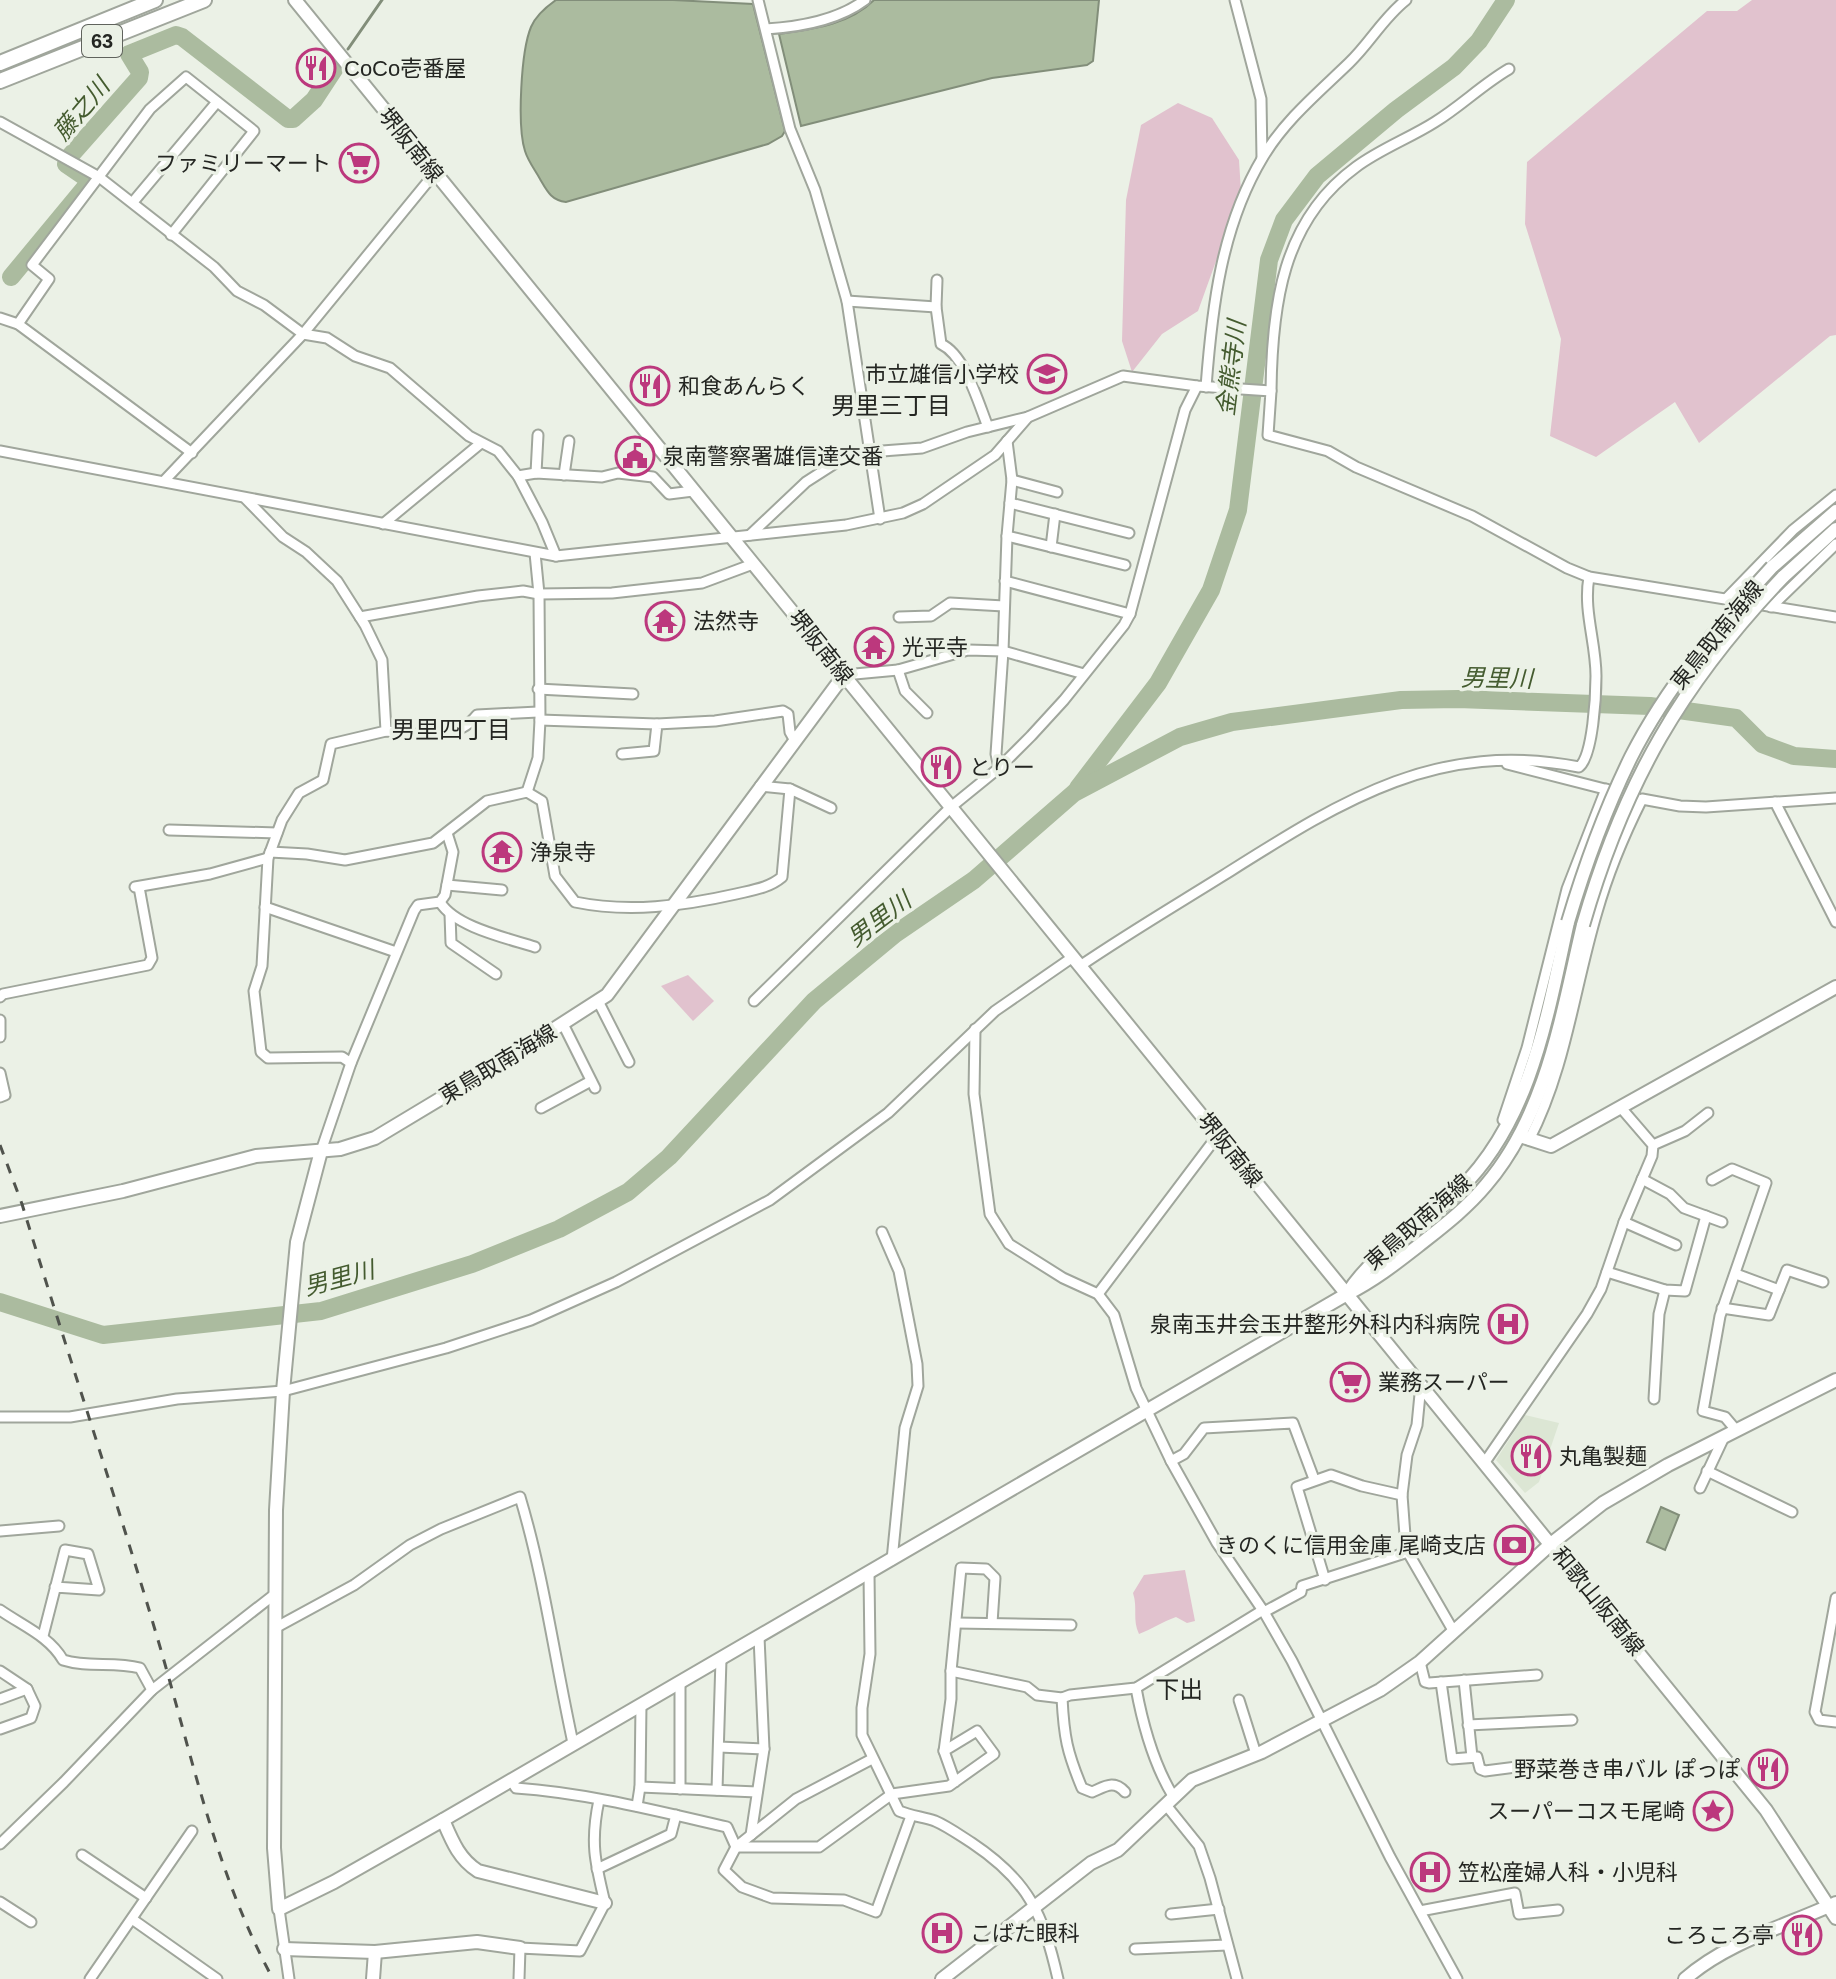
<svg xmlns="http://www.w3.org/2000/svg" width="1836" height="1979" font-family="Helvetica,'Noto Sans JP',sans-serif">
	<rect width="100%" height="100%" fill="#ebf1e6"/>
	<polygon fill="#dce6d4" points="1525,1415 1559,1423 1539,1482 1525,1493 1496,1460"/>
	<g fill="#e1c2ce">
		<polygon points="1752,0 1836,0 1836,335 1830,336 1699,443 1675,402 1596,457 1550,436 1561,339 1525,224 1527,162 1707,11 1737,11"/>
		<polygon points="1178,103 1212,118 1239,160 1241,192 1198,311 1162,334 1132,372 1122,341 1126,200 1141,125"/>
		<polygon points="688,975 714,1001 693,1021 661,986"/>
		<path d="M1185,1570L1195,1621L1187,1623L1176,1617C1162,1622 1152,1629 1139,1634C1132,1620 1138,1608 1133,1593L1144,1575Z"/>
	</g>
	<g fill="#abbb9f" stroke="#828e7a" stroke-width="2">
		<path d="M556,0H673L753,4L785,131L782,136L768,144L566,202C551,200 547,191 540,179C535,170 528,161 525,151C517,126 521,51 531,27C536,15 546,7 556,0Z"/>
		<path d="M874,0H1099L1093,61L1087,65L992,78L801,126L779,34C812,29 849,25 874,0Z"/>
		<polygon points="1661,1507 1679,1515 1665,1550 1647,1542"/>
	</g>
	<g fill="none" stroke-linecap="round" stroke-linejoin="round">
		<polyline stroke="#828e7a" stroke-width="3" points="348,49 382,0"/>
		<g stroke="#abbb9f" stroke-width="18">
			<polyline points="11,277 88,184 88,179 66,164 70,156 139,78 140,72 129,54 176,35 182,37 288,119 293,119 314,100 335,68"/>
			<polyline points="1078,788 1158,683 1211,590 1238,510 1269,260 1284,220 1317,176 1396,110 1454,67 1479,41 1506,0"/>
			<polyline points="0,1302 103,1335 321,1311 472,1264 559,1229 628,1192 669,1157 814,1001 895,934 974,880 1074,793 1180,737 1232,722 1401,700 1458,699 1650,706 1736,718 1762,744 1794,756 1836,759"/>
		</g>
		<g stroke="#a0a69c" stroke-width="13">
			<g id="street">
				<polyline points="758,0 790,129 815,190 847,301 880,519"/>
				<polyline points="1235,0 1261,99 1262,158"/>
				<path d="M766,29C800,27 837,21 865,0"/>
				<polyline points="0,122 99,177 214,267 237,291 264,305 303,334 327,338 355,356 390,368 469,436 498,451 518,476 542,522 556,556"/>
				<polyline points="133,202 217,102"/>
				<path d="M937,280L936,307L941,344C965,355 978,402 988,427"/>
				<polyline points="847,301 936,307"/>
				<polyline points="0,318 18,324 192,453"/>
				<polyline points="18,324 49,279 32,265 150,109 186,77 254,131 171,235"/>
				<path d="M1206,387C1212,308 1221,227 1263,157C1285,120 1318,93 1349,63C1370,43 1383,18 1406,0"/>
				<path d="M1271,391C1272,306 1282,221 1356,167C1380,149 1410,138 1435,122C1461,106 1483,84 1509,69"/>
				<polyline points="0,451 556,556 846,525 903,513 923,504 995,455 1028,417 1123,376 1197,386 1271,391 1268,435 1328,451 1356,467 1472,516 1567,568 1589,577 1836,617"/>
				<polyline points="536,473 538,435"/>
				<polyline points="564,475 569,441"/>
				<polyline points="518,476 536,473 602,477 618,473 653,477 669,494 693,491"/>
				<polyline points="1012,480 1057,492"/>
				<polyline points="164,481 303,334 434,174"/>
				<polyline points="246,499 283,537 306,552 337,581 365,625 382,660 386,731 331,744 323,780 299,793 282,820 268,858 262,966 254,991 261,1052 268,1058 342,1057 351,1063"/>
				<polyline points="1010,503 1129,533"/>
				<polyline points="383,524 481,443"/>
				<polyline points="750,535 806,482 834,464 856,453 922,448 967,432 1028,417"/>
				<polyline points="1007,536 1125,565"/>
				<polyline points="1051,547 1055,514"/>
				<polyline points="1005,581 1130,614"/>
				<polyline points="1726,599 1793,530 1836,495"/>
				<polyline points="1771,607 1836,544"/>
				<polyline points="360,617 478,596 523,591 539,594 612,593 702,583 753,564"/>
				<polyline points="899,617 931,616 950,603 1004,606"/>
				<polyline points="898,670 905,691 927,713"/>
				<polyline points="844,675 898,670 968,650 1003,651 1084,674"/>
				<polyline points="538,689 633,694"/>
				<polyline points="540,720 657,724"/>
				<path d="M386,731C418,734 455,743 477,715L538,712"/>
				<polyline points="622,754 654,751 657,724 715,721 783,711 788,714 790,732 794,739"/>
				<polyline points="1507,764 1636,797"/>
				<polyline points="999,768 996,754 1003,651 1007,536 1012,480 1007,441"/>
				<polyline points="760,786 790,789 831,808"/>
				<polyline points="527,792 538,758 540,720 539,594 535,553"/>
				<polyline points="1775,802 1836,922"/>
				<polyline points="169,830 277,833"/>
				<path d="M270,852L307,854L345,860L433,843L487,801L527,792L542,801L555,876L575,902C628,913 683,906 736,894C753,890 769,888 782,877L790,789"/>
				<polyline points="447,885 502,890"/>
				<polyline points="135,887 210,874 268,858"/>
				<path d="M440,902C455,927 507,938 535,947"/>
				<polyline points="265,907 396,952"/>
				<polyline points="450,914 451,943 496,974"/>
				<path d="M1080,966C1127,934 1176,905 1224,875C1340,802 1436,739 1579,767C1593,756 1596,695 1596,676C1596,642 1583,611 1589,577"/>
				<polyline points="0,997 3,994 148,965 152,958 139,887"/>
				<polyline points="598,1001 629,1062"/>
				<polyline points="754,1001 951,807 999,768 1031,736 1064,700 1124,625 1130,614 1185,410 1197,386"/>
				<polyline points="0,1020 0,1037"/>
				<polyline points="563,1024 595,1088"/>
				<polyline points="975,1029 974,1094 990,1214 1009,1244 1063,1278 1098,1294 1114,1315 1136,1388 1171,1461 1217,1543 1264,1612 1292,1661 1390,1857 1457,1979"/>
				<polyline points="0,1073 5,1095 0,1097"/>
				<polyline points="541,1108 591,1081"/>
				<polyline points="1503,1120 1527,1048 1567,889 1606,789"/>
				<path d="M1529,1140C1566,1068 1574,989 1597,912C1608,873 1624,835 1642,799L1680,806L1706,807L1836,798"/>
				<polyline points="1653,1145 1685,1131 1708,1113"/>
				<polyline points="321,1151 351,1063 414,911 418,905 440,902 445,895 453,852 447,833"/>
				<polyline points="1642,1179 1670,1194 1684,1208 1722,1222"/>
				<polyline points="1712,1180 1732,1169 1766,1183 1720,1316 1703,1411 1725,1417 1736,1430"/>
				<polyline points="1624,1222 1676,1245"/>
				<polyline points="882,1232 899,1271 917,1364 918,1386 905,1428 892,1560"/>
				<polyline points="1607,1272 1665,1290 1685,1291 1706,1216"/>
				<polyline points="1736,1274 1779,1290"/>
				<polyline points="1098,1294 1218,1135"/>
				<polyline points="1722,1308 1769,1315 1787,1270 1823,1282"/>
				<polyline points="1421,1384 1417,1425 1407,1455 1402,1495 1406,1549 1454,1632"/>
				<polyline points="1654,1399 1659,1314 1665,1290"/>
				<polyline points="0,1417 70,1417 177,1399 283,1391 446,1348 531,1320 616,1282 770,1200 888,1113 995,1011 1073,957"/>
				<polyline points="1171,1461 1184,1454 1204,1428 1293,1423 1314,1479"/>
				<polyline points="1485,1462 1587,1314 1601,1289 1624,1222 1652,1156 1653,1145 1622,1109"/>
				<polyline points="1707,1471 1792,1512"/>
				<polyline points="1700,1488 1724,1437"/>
				<polyline points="0,1531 59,1526"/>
				<path d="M869,1574L870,1654L862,1708V1735L899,1811C911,1816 923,1817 935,1821C947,1826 961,1836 972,1843C1029,1881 1043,1914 1058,1979"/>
				<polyline points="1325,1580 1297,1487 1331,1475 1362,1486 1402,1495"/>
				<polyline points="1836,1598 1815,1712 1819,1720 1836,1722"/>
				<path d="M0,1610C23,1626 49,1636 63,1660C88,1668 114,1661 140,1668L152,1690"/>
				<polyline points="1264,1612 1301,1592 1302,1586 1408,1552"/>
				<polyline points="956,1623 1071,1625"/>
				<path d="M275,1628L354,1585L410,1545L441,1529L520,1497C544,1577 555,1661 573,1743"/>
				<polyline points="43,1636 65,1550 88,1554 99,1590 55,1587"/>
				<polyline points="1420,1662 1425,1682 1429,1683 1537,1675"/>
				<polyline points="0,1671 27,1689 35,1706 31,1718 0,1729"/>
				<polyline points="951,1671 1027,1687 1037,1695 1062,1698 1070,1695 1136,1688 1263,1610"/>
				<polyline points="1464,1680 1472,1757"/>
				<polyline points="1441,1682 1452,1759 1477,1757 1480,1769 1485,1771 1548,1763"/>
				<path d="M1136,1688C1143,1726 1153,1763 1173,1796"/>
				<path d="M1062,1698C1064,1737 1067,1752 1082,1788L1092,1792C1106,1786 1114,1780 1125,1792"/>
				<polyline points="0,1699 27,1689"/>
				<polyline points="1239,1700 1256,1754"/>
				<polyline points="1468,1725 1572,1720"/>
				<polyline points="719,1747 764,1749"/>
				<polyline points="944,1751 951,1699 951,1671 961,1568 986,1569 995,1578 992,1623"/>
				<polyline points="872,1759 796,1799 736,1847 724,1870 742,1887 772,1898 844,1900 876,1912 911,1816"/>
				<path d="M511,1780L516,1788C587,1793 657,1811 727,1827L736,1847H819L892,1794L949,1786L994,1754L977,1731L944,1751L955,1782"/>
				<polyline points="640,1787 757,1792"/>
				<polyline points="680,1789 680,1683"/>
				<polyline points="717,1790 721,1659"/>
				<polyline points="1166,1805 1199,1846 1210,1878 1237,1979"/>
				<polyline points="637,1806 640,1787 641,1704"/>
				<polyline points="751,1835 764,1749 759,1637"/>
				<polyline points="0,1844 64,1782 152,1690 275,1594"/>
				<polyline points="82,1855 146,1898"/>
				<polyline points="597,1869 671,1834 676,1815"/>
				<polyline points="0,1902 31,1922"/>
				<polyline points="279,1909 289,1979"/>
				<polyline points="1420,1911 1515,1893 1519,1914 1558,1910"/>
				<polyline points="1171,1914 1219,1909"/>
				<polyline points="132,1919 217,1979"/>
				<polyline points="1135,1949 1227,1945"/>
				<polyline points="90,1979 192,1831"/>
				<path d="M519,1979L520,1948L580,1951L605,1903C595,1862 590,1842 599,1800"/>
			</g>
		</g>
		<g stroke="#a0a69c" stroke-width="16">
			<g id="secondary">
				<polyline points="295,0 1766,1810 1836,1918"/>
				<polyline points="1772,567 1836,511"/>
				<polyline points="1783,577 1836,529"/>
				<polyline points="1520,1136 1551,1146 1836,987"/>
				<path d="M321,1151L297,1242L283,1391L276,1510L274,1848L279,1909L334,1882L443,1820L1347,1294C1373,1281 1395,1264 1418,1246C1442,1227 1466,1209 1486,1185C1547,1114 1562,1013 1583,925"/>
				<polyline points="0,1216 123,1191 256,1156 340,1149 375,1138 523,1049 607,995 844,675"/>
				<path d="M1347,1294C1374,1251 1423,1226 1459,1190C1531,1120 1547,1016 1568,922"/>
				<path d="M443,1820C452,1841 459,1859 478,1871L605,1903"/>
				<polyline points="284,1949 375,1952 477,1942 520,1948"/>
				<polyline points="373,1979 375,1952"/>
				<polyline points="942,1979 1091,1863 1118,1850 1192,1780 1262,1752 1380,1690 1420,1662 1552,1543 1603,1503 1668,1465 1836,1380"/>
				<path d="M1685,1979C1727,1942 1786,1926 1836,1903"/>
			</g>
		</g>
		<g stroke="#a0a69c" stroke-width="18">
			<g id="primary">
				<polyline points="0,63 155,0"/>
				<polyline points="0,81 204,0"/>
			</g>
		</g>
		<use href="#street" stroke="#fff" stroke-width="9"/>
		<use href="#secondary" stroke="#fff" stroke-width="12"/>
		<use href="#primary" stroke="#fff" stroke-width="14"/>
		<path stroke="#50534d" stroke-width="3" stroke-dasharray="10 10" stroke-linecap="butt" d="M0,1145L22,1204C66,1349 115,1494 158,1640C192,1755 215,1872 273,1979"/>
		<g stroke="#a0a69c" stroke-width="16" stroke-linecap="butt">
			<g id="secondary-bridge">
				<path d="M1568,922C1585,865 1605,810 1631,757C1667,686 1719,625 1772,567"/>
				<path d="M1583,925C1624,783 1681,684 1783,577"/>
			</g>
		</g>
		<use href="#secondary-bridge" stroke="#fff" stroke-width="12"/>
	</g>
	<defs>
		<g id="restaurant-ring" transform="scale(2)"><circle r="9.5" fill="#ebf1e6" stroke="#bc387d" stroke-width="1.5"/><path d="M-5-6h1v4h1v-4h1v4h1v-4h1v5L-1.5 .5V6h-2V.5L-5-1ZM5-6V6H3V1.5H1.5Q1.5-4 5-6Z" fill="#bc387d"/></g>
		<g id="supermarket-ring" transform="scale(2)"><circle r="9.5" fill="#ebf1e6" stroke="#bc387d" stroke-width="1.5"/><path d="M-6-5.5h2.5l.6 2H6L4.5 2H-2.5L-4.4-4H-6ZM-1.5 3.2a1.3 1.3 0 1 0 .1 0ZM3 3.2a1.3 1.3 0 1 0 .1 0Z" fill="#bc387d"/></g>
		<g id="school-ring" transform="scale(2)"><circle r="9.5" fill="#ebf1e6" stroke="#bc387d" stroke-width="1.5"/><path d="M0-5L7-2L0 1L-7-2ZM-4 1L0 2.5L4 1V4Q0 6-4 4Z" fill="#bc387d"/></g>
		<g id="civic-ring" transform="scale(2)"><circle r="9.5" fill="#ebf1e6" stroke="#bc387d" stroke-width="1.5"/><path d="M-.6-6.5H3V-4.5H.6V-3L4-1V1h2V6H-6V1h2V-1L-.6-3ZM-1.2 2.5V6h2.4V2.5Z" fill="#bc387d"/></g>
		<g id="temple-ring" transform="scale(2)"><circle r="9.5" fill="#ebf1e6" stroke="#bc387d" stroke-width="1.5"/><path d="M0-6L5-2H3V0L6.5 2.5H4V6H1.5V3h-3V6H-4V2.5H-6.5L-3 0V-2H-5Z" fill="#bc387d"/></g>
		<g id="hospital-ring" transform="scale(2)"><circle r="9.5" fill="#ebf1e6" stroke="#bc387d" stroke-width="1.5"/><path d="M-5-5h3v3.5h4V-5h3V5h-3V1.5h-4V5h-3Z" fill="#bc387d"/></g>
		<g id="bank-ring" transform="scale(2)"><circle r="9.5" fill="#ebf1e6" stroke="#bc387d" stroke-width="1.5"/><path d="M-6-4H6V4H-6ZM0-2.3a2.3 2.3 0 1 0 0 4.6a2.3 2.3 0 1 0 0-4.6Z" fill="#bc387d"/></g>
		<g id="sight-ring" transform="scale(2)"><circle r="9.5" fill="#ebf1e6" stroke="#bc387d" stroke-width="1.5"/><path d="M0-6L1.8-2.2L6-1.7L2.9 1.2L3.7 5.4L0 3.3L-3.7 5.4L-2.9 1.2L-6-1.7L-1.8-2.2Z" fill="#bc387d"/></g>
	</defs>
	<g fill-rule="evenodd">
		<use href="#restaurant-ring" x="316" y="68"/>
		<use href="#supermarket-ring" x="359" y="163"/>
		<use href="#school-ring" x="1047" y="374"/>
		<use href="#restaurant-ring" x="650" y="386"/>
		<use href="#civic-ring" x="635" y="456"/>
		<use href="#temple-ring" x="665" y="621"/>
		<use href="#temple-ring" x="874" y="647"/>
		<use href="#restaurant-ring" x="941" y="767"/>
		<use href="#temple-ring" x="502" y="852"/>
		<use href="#hospital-ring" x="1508" y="1324"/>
		<use href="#supermarket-ring" x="1350" y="1382"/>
		<use href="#restaurant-ring" x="1531" y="1456"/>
		<use href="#bank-ring" x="1514" y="1545"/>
		<use href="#restaurant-ring" x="1768" y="1769"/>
		<use href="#sight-ring" x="1713" y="1811"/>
		<use href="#hospital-ring" x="1430" y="1872"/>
		<use href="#hospital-ring" x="942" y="1933"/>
		<use href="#restaurant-ring" x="1802" y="1935"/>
	</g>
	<g text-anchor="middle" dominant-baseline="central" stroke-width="7" stroke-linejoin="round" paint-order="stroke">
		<rect fill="#ebf1e6" stroke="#60635d" stroke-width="2" x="82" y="25" width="40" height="32" rx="6"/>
		<g font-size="20" font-weight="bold" fill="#242622">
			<text x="102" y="41">63</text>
		</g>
		<g font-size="22" fill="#242622" stroke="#ebf1e6" text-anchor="start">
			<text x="344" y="68">CoCo壱番屋</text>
			<text x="331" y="163" text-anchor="end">ファミリーマート</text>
			<text x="1019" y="374" text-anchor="end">市立雄信小学校</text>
			<text x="678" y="386">和食あんらく</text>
			<text x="663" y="456">泉南警察署雄信達交番</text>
			<text x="693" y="621">法然寺</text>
			<text x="902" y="647">光平寺</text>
			<text x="969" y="767">とりー</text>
			<text x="530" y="852">浄泉寺</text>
			<text x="1480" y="1324" text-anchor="end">泉南玉井会玉井整形外科内科病院</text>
			<text x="1378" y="1382">業務スーパー</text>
			<text x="1559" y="1456">丸亀製麺</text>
			<text x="1486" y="1545" text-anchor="end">きのくに信用金庫 尾崎支店</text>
			<text x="1740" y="1769" text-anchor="end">野菜巻き串バル ぽっぽ</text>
			<text x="1685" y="1811" text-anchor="end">スーパーコスモ尾崎</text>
			<text x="1458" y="1872">笠松産婦人科・小児科</text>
			<text x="970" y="1933">こばた眼科</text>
			<text x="1774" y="1935" text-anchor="end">ころころ亭</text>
		</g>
		<g font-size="22" fill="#242622" stroke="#ebf1e6">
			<text transform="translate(411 145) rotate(51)">堺阪南線</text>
			<text transform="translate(1717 635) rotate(-51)">東鳥取南海線</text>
			<text transform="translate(821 647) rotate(51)">堺阪南線</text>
			<text transform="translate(498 1064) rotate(-31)">東鳥取南海線</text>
			<text transform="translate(1230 1150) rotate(51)">堺阪南線</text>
			<text transform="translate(1418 1222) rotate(-41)">東鳥取南海線</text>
			<text transform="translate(1598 1601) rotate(51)">和歌山阪南線</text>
		</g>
		<g font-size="24" font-style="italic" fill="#445b2f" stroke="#ebf1e6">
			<text transform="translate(81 109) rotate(-50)">藤之川</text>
			<text transform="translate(1231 368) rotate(-83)">金熊寺川</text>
			<text transform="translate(1497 678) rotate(1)">男里川</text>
			<text transform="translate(879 919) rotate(-37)">男里川</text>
			<text transform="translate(339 1278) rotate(-15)">男里川</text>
		</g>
		<g font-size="24" fill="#242622" stroke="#ebf1e6">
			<text x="891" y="405">男里三丁目</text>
			<text x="451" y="729">男里四丁目</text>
			<text x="1179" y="1689">下出</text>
		</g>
	</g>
</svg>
